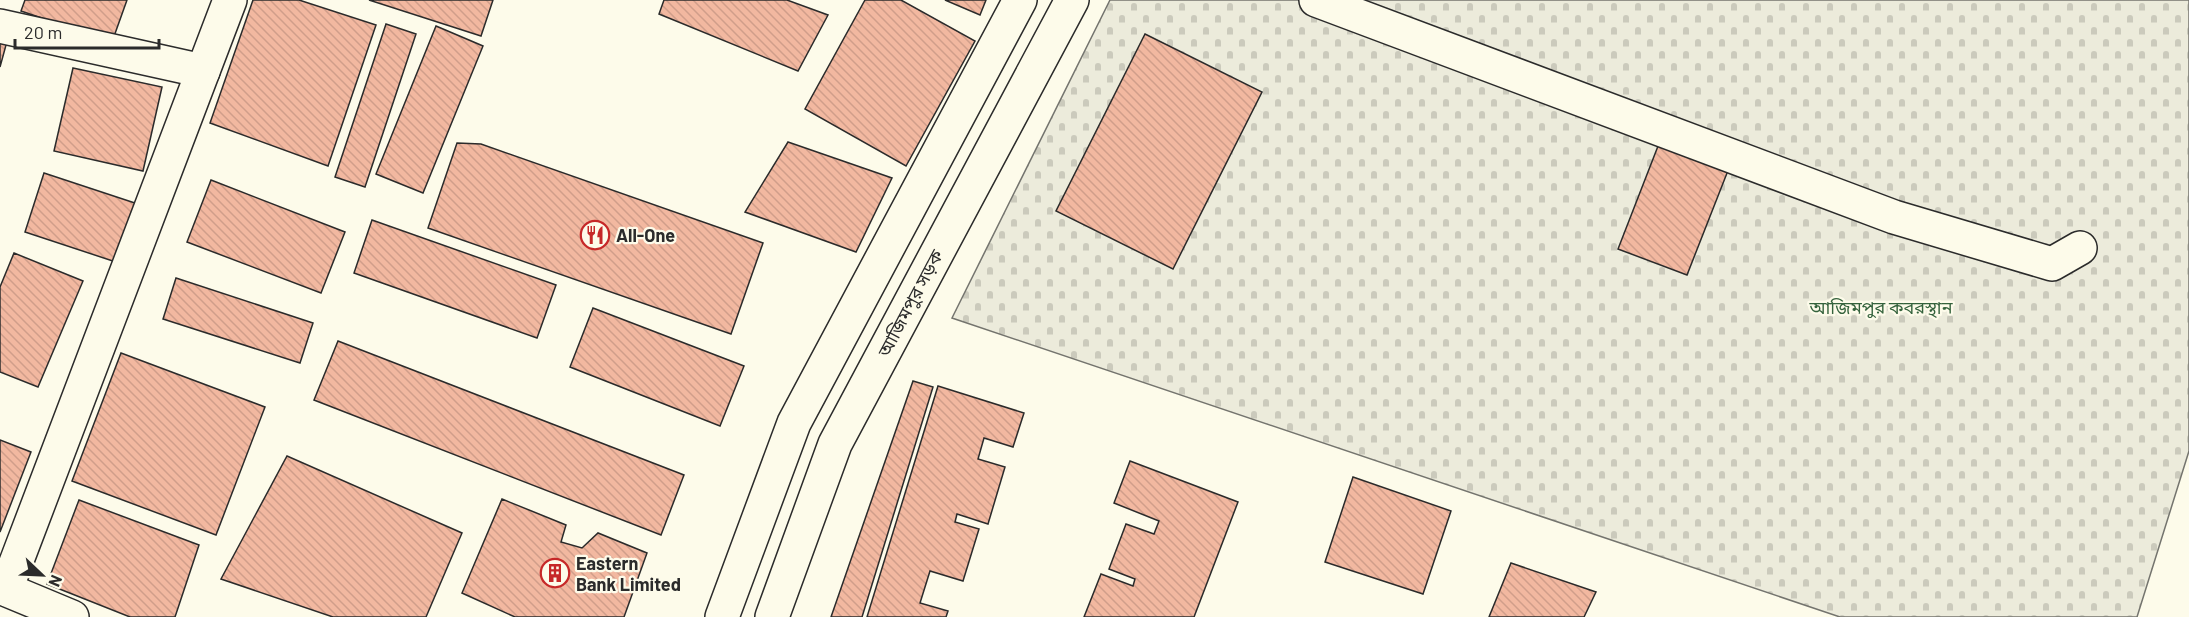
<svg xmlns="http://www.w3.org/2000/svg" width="2189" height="617" font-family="Barlow,'Noto Sans Bengali',sans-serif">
	<defs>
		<pattern id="cemetery-stones" width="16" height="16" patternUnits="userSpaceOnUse" patternTransform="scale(1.5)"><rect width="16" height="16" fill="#ecebdb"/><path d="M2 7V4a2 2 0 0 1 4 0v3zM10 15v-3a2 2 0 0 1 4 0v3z" fill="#cbcabc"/></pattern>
		<pattern id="building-back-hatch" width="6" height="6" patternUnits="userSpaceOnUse" patternTransform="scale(1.5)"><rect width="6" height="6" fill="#f2b8a0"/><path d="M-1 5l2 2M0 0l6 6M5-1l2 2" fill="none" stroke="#d09e8a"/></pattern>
	</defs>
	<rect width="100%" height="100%" fill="#fdfbea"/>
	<polygon fill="url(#cemetery-stones)" stroke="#74746e" stroke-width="1.5" points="1110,0 2189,0 2189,451 2137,617 1840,617 952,318"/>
	<g fill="url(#building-back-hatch)" stroke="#2b2b2b" stroke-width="1.5">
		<polygon points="25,0 127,0 112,42 21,11"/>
		<polygon points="253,0 299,0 376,25 328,166 210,123"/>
		<polygon points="369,0 493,0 481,36"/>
		<polygon points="664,0 787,0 828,15 798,71 659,14"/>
		<polygon points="865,0 901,0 975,41 906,166 805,109"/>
		<polygon points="945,0 986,0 980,15"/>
		<polygon points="386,24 416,34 365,187 335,177"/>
		<polygon points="436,26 483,46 423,193 376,174"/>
		<polygon points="0,32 9,34 0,67"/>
		<polygon points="1145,34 1262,92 1173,269 1056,211"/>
		<polygon points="73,68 162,87 143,171 54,151"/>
		<polygon points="1660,141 1729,168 1687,275 1618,249"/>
		<polygon points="788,142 892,178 856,252 745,212"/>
		<polygon points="457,143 481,144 763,243 731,334 428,228"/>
		<polygon points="44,173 147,207 128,266 25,232"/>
		<polygon points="211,180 345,232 321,293 187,242"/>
		<polygon points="372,220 556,285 537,338 354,273"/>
		<polygon points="14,253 83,281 38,387 0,372 0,287"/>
		<polygon points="176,278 313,323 300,363 163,319"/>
		<polygon points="593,308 744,366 720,426 570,367"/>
		<polygon points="338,341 684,475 661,535 314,400"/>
		<polygon points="121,353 265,407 216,535 72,481"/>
		<polygon points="913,381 933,387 862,617 831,617"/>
		<polygon points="938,386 1024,413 1013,447 984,438 978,459 1005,467 988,524 957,514 955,522 979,529 963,581 930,571 920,603 948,611 946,617 867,617"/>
		<polygon points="0,440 31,452 0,532"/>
		<polygon points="287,456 462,533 426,617 333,617 221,579"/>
		<polygon points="1130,461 1238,502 1194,617 1084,617 1101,574 1133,586 1135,579 1109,569 1126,524 1154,534 1159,521 1114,503"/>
		<polygon points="1353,477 1451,511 1423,594 1325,562"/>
		<polygon points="502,499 566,525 561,542 582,548 598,533 647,553 624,617 515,617 462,593"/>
		<polygon points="79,500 199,545 175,617 130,617 47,584"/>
		<polygon points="1511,563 1596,592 1584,617 1489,617"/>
	</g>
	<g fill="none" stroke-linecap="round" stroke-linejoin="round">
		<g stroke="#2b2b2b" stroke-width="36">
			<g id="minor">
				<polyline points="1316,0 1894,217 2052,264 2080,248"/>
				<polyline points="0,26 203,71"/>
				<polyline points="0,587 72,617"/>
				<polyline points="6,589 230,0"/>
			</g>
		</g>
		<g stroke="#2b2b2b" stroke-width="36">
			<g id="secondary">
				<polyline points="722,617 794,423 1020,0"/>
				<polyline points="772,617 835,444 1072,0"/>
			</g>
		</g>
		<use href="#minor" stroke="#fdfbea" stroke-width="33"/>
		<use href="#secondary" stroke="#fdfbea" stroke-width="33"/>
	</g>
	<defs>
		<g id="restaurant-ring" transform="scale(1.5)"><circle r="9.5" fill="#fdfbea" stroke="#c62828" stroke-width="1.5"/><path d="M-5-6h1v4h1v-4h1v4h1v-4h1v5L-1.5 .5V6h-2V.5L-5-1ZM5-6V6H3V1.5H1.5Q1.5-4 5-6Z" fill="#c62828"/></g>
		<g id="building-ring" transform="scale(1.5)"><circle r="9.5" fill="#fdfbea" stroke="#c62828" stroke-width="1.5"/><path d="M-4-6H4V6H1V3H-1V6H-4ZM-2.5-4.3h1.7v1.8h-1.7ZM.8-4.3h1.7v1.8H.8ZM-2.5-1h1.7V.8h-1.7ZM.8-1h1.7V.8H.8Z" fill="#c62828"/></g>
	</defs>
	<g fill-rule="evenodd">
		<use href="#restaurant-ring" x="595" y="235"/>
		<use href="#building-ring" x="555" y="573"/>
	</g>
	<g text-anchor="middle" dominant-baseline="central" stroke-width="4.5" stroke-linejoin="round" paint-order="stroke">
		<g font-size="18" font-weight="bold" fill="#2b2b2b" stroke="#fdfbea" text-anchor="start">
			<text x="616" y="235">All-One</text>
			<text x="576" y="563">Eastern<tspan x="576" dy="21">Bank Limited</tspan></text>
		</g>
		<g font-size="18" fill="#2b2b2b" stroke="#fdfbea">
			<text transform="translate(910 303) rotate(-62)">আজিমপুর সড়ক</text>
		</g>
		<g font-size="18" fill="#34623c" stroke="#fdfbea">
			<text x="1881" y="307">আজিমপুর কবরস্থান</text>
		</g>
	</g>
	<g transform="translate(42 575) rotate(113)" stroke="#fdfbea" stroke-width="4.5" paint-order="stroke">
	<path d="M0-4.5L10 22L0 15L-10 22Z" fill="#2b2b2b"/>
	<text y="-9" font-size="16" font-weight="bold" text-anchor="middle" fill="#2b2b2b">N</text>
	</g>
	<path d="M15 39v9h144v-9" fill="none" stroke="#2b2b2b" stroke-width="3"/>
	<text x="24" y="39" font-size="18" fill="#2b2b2b" stroke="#fdfbea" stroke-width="4.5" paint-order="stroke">20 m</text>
</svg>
